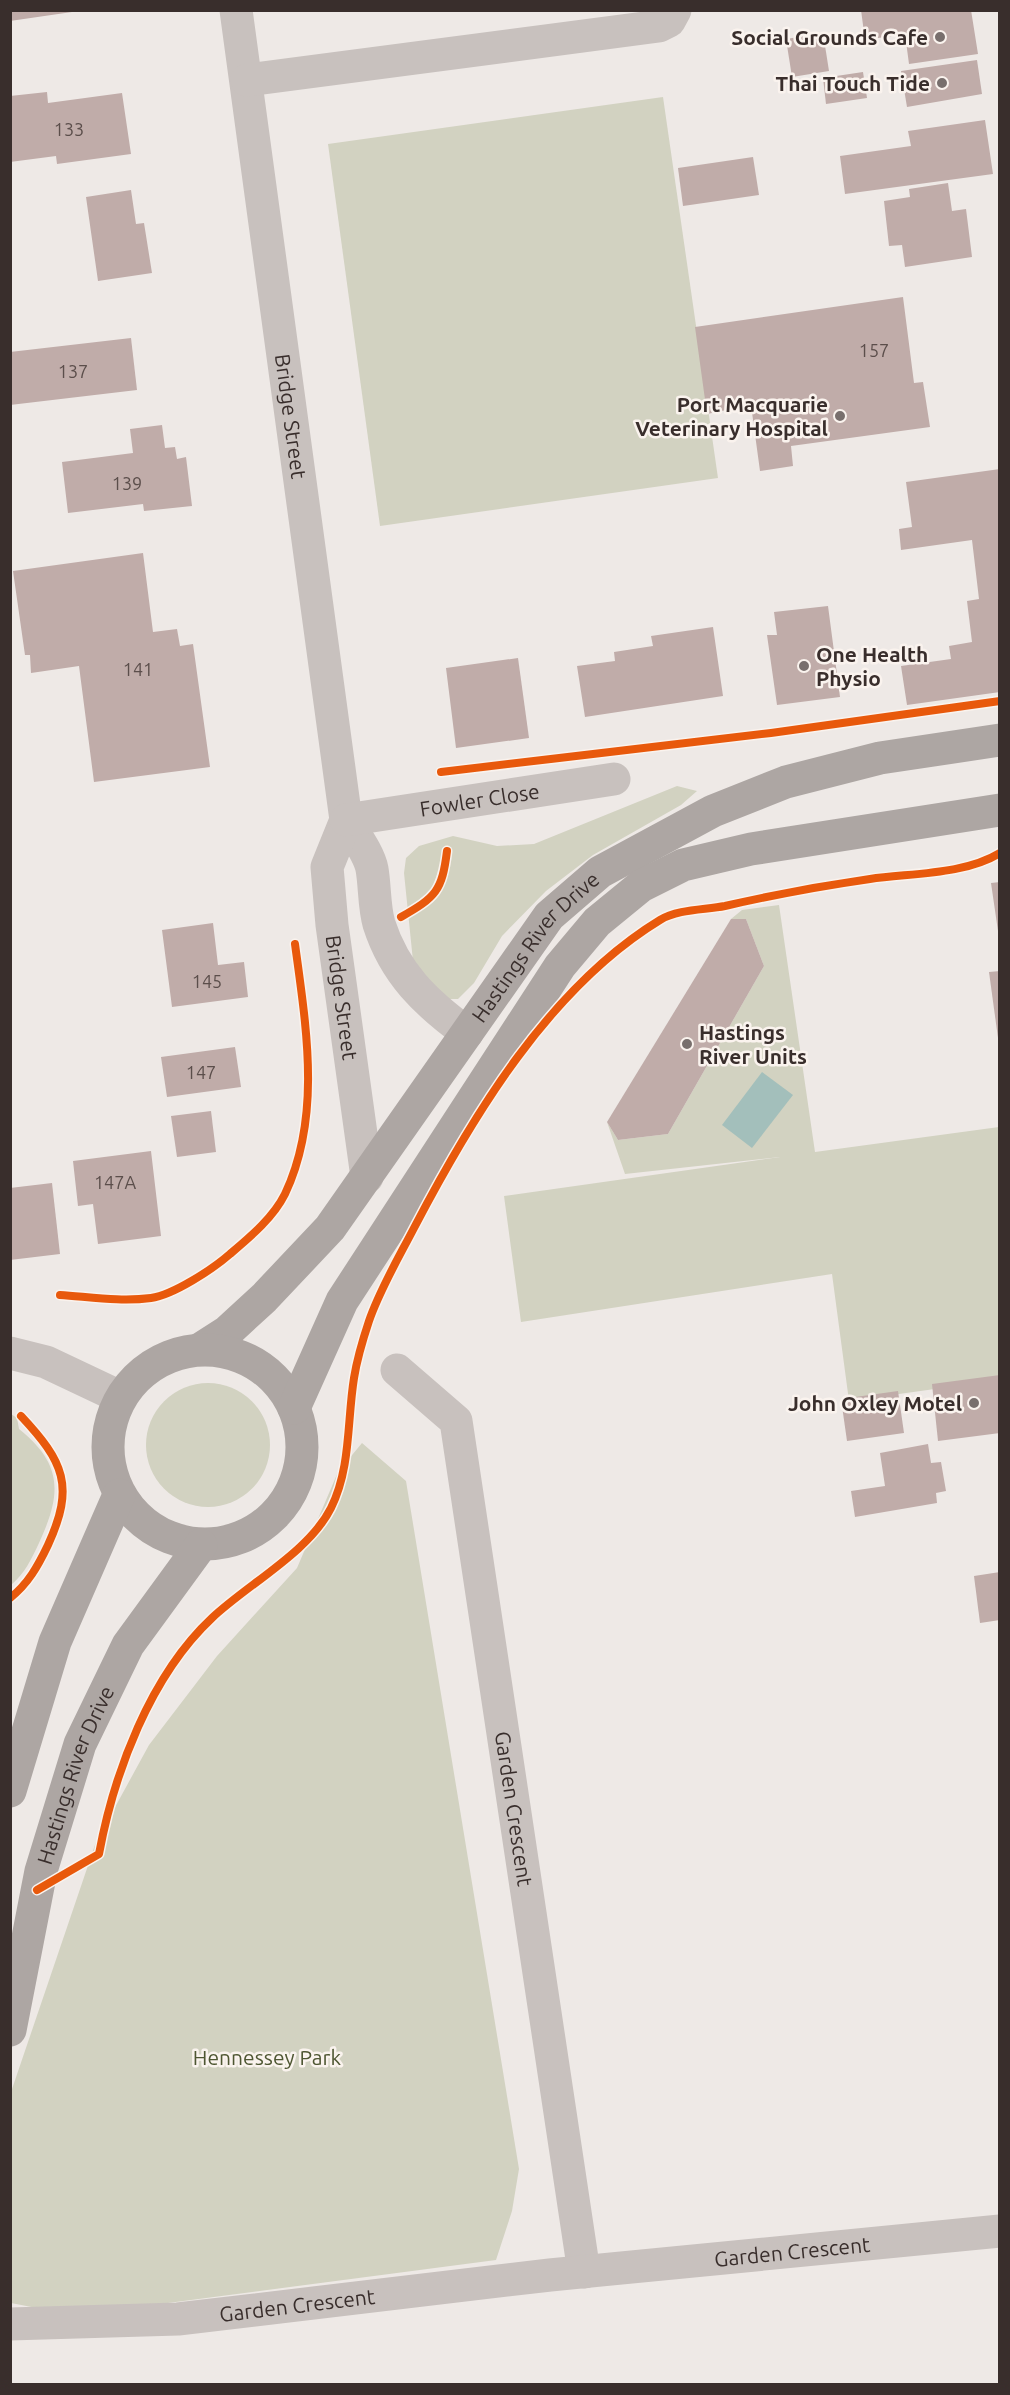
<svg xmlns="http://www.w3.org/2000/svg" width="1010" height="2395" font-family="Ubuntu,sans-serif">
	<rect width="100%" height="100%" fill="#eee9e6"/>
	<g fill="#d2d2c1">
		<polygon points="663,97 718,478 380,526 328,144"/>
		<polygon points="677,786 697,791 681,805 593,855 546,891 502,936 474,983 458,999 440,999 413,961 404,873 406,858 419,846 453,836 497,846 534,844"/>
		<polygon points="779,905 815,1152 999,1127 999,1380 849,1401 832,1274 521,1322 504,1196 780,1157 625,1174 607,1122 618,1140 668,1134 764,966 746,919 731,919 742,910"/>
		<circle cx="208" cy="1445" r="62"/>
		<path d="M11,1414L17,1418L19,1429C64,1465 61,1495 39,1543C31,1560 25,1573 11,1585Z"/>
		<polygon points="362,1443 406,1481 519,2169 512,2211 496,2260 145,2306 57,2312 11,2303 11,2092 96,1842 149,1745 217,1656 297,1568 338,1472"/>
	</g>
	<polygon fill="#a3bfbb" points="762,1072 793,1095 752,1148 722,1125"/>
	<g fill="#c0aca9">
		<polygon points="10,10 72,10 72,12 10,21"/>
		<polygon points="861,10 971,10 978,54 909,64 905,34 865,40"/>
		<polygon points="823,33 829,71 792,77 786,39"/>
		<polygon points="977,60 982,94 907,107 901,71"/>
		<polygon points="863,72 867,98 826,104 823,78"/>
		<polygon points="47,92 48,103 122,93 131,154 57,164 56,156 10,162 10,96"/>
		<polygon points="985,120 993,174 845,194 840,156 911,146 908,131"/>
		<polygon points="753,157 759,195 683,206 678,168"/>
		<polygon points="948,183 952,211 966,209 972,257 905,267 902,245 889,246 884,201 910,197 909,189"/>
		<polygon points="131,190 136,224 144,223 152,273 98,281 86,197"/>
		<polygon points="903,297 914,383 923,382 930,427 791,446 793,466 760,471 751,405 707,414 695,327"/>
		<polygon points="131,338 137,390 10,405 10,352"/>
		<polygon points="162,425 165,448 175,447 177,459 186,457 192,506 144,511 143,504 68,513 62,462 133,453 130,429"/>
		<polygon points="1000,469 1000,692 907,705 901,666 951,659 949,646 972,642 967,601 979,599 972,540 901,550 899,529 912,527 906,482"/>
		<polygon points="143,553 153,632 177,629 180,646 193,644 210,767 94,782 79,666 31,673 30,655 25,655 13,571"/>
		<polygon points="828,606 840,697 777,705 767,635 777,635 774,612"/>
		<polygon points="713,627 723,696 585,717 577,666 615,661 614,652 653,646 651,636"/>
		<polygon points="518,658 529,738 456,748 446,668"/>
		<polygon points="1000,882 1000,931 998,931 991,883"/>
		<polygon points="731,919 746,919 764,966 668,1134 618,1140 607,1122"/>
		<polygon points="213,923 218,965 244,962 248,997 172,1007 162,930"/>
		<polygon points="1000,971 1000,1038 998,1038 989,972"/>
		<polygon points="235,1047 241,1087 167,1097 161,1057"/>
		<polygon points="211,1111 216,1152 177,1157 171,1116"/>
		<polygon points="151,1151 161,1236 98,1244 93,1204 78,1206 73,1161"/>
		<polygon points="52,1183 60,1254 10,1260 10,1188"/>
		<polygon points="1000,1375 1000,1433 938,1441 932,1384"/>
		<polygon points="898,1391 904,1433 847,1441 841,1399"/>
		<polygon points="928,1444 931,1463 941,1462 946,1491 936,1493 937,1503 855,1517 851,1491 885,1486 880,1453"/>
		<polygon points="1000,1572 1000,1620 980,1623 974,1576"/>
	</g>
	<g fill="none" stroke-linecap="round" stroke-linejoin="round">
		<g stroke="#c8c1be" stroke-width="33">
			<path id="s1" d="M236,10L346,820C354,834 369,853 372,869C375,886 374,907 379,924C395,974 426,1003 467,1033"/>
			<polyline points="247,80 659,26 669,21 675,10"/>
			<path id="s2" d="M346,820L327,867L332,925L367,1177"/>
			<path id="s3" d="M346,820L614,779"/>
			<polyline points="10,1353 46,1362 120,1397"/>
			<path id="s4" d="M397,1370L456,1421L584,2272"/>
			<path id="s5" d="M10,2324L178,2319L550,2275L1000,2231"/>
		</g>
		<g stroke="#ada6a3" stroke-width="33">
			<path id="s6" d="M202,1348L227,1332L264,1298L330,1228L549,916L600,872L713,811L786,782L880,758L1000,740"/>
			<circle cx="205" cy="1447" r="97"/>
			<polyline points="294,1408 342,1301 560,966 597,922 641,886 683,865 751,849 1000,810"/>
			<polyline points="10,1791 55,1642 119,1495"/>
			<path id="s7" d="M10,2030L41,1871L80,1744L128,1645L201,1545"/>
		</g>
		<g stroke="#faf3ee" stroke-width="11">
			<g id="cycleway">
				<polyline points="441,772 771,733 1000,701"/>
				<path d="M401,917C436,897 442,891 447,851"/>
				<path d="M60,1295C90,1297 121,1302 151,1298C173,1295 213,1269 230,1254C250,1237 273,1218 285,1194C322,1116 306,1026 295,944"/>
				<path d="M10,1598C28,1584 38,1566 48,1545C75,1486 64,1462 21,1416"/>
				<path d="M37,1890L99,1854C114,1773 150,1676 212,1618C248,1584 309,1552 331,1508C351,1468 347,1421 354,1378C357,1359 363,1339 369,1321C380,1289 399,1257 414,1228C473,1115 550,987 660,920C678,909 705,910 725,906C773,895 821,886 870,879C911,873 964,875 1000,853"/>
			</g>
		</g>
		<use href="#cycleway" stroke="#e8590c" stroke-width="8"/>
	</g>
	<g fill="#786f6d" stroke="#faf3ee" stroke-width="2">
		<circle cx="940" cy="37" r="6"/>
		<circle cx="942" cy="83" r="6"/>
		<circle cx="840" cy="416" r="6"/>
		<circle cx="804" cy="666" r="6"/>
		<circle cx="687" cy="1044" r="6"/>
		<circle cx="974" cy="1403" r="6"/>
	</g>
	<g text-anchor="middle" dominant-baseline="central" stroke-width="5" stroke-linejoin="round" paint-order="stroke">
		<g font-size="18" fill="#5b4e4b">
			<text x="69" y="129">133</text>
			<text x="874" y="350">157</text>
			<text x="73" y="371">137</text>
			<text x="127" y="483">139</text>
			<text x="138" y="669">141</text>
			<text x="207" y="981">145</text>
			<text x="201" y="1072">147</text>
			<text x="115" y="1182">147A</text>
		</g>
		<g font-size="21" font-weight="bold" fill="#392e2c" stroke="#faf3ee" text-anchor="end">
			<text x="928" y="37">Social Grounds Cafe</text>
			<text x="930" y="83">Thai Touch Tide</text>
			<text x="828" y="404">Port Macquarie<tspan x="828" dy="24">Veterinary Hospital</tspan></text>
			<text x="816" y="654" text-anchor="start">One Health<tspan x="816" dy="24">Physio</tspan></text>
			<text x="699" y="1032" text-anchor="start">Hastings<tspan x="699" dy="24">River Units</tspan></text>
			<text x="962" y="1403">John Oxley Motel</text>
		</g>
		<g font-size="21" fill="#392e2c" stroke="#faf3ee">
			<text stroke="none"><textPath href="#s1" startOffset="410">Bridge Street</textPath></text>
			<text stroke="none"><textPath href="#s3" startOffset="135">Fowler Close</textPath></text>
			<text stroke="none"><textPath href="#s6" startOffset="525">Hastings River Drive</textPath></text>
			<text stroke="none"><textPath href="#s2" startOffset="182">Bridge Street</textPath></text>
			<text stroke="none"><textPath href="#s7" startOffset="264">Hastings River Drive</textPath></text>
			<text stroke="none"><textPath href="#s4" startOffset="470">Garden Crescent</textPath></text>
			<text stroke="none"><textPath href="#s5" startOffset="786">Garden Crescent</textPath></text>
			<text stroke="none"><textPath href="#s5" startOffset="288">Garden Crescent</textPath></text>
		</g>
		<g font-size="21" fill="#4e5632" stroke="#faf3ee">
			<text x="267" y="2057">Hennessey Park</text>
		</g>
	</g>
	<rect width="1010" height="2395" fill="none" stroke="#392e2c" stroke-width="24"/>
</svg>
